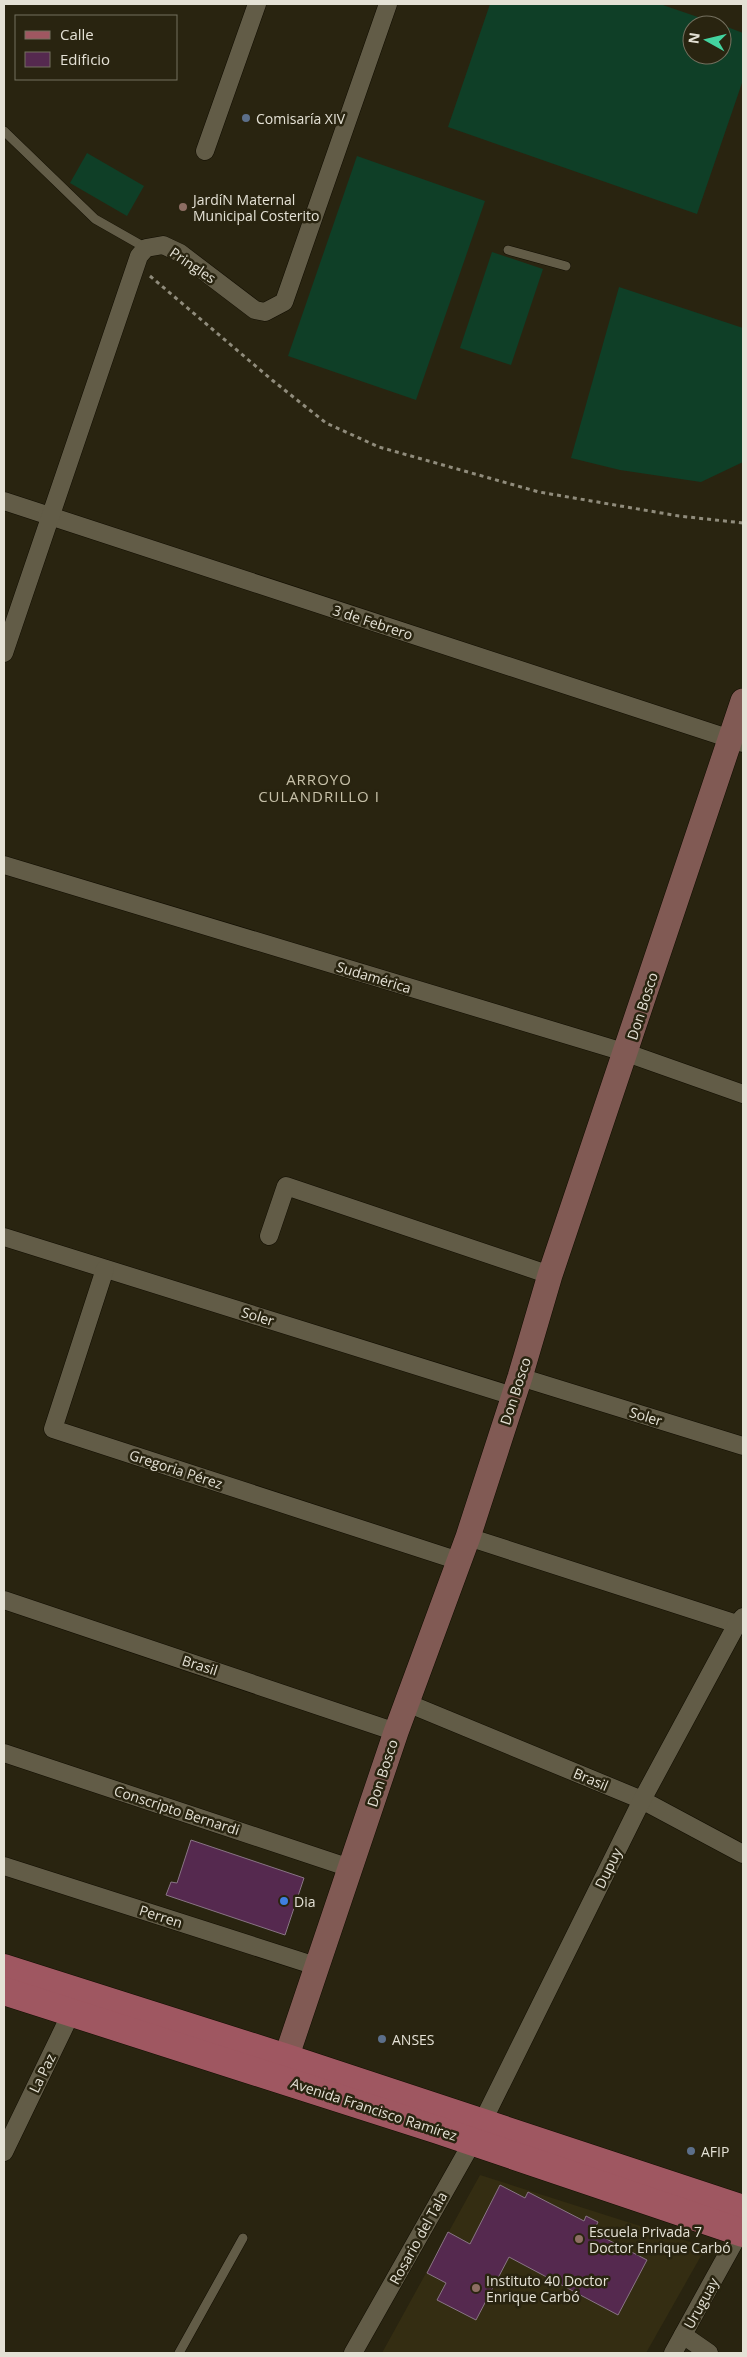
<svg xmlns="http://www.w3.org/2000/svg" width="747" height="2357" font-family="'Open Sans',sans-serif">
	<rect width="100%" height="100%" fill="#292410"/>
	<polygon fill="#342d12" points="480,2175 706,2247 646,2353 382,2353"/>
	<g fill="#0f3f27">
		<polygon points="490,4 660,4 721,25 692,25 692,55 722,55 722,25 743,33 743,80 697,214 448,127"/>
		<polygon points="87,153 144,186 127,216 70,183"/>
		<polygon points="357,156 485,201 416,400 288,356"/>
		<polygon points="492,252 543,269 511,365 460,348"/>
		<polygon points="619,287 743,328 743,462 701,482 620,470 571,458"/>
	</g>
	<g fill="#55294f" stroke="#897585">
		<polygon points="191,1840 304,1878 285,1935 166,1895 171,1882 177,1883"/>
		<polygon points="500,2185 525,2198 528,2192 584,2221 586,2216 598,2222 593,2232 647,2260 618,2315 509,2257 476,2320 437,2300 446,2283 427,2273 448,2232 470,2244"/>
	</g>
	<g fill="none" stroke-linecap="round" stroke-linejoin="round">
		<g stroke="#110d00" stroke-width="10">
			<g id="lane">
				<polyline points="4,131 95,219 146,248"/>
				<polyline points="508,250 566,266"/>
				<polyline points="179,2353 243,2238"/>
			</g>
		</g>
		<g stroke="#110d00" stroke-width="19">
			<g id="street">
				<polyline points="205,151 257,4"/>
				<polyline points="4,501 743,743"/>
				<polyline points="4,653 139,256 146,248 163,245 180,253 255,310 265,312 284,302 388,4"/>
				<polyline points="4,865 627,1053 743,1094"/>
				<polyline points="269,1236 286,1186 550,1275"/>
				<polyline points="4,1237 513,1396"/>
				<polyline points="105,1269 53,1429 459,1561"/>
				<polyline points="520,1377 743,1446"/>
				<polyline points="468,1537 737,1624"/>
				<polyline points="4,1600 396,1732"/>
				<polyline points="407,1703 642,1800 743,1854"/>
				<polyline points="4,1753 350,1868"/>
				<polyline points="4,1866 319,1967"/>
				<polyline points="4,2152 76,2003"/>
				<polyline points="683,2335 709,2353"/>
				<polyline points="353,2353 473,2141 642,1800 737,1624 743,1617"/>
				<polyline points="673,2353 743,2226"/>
			</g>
		</g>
		<g stroke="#110d00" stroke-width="26">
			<polyline id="secondary" points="280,2076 396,1732 468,1537 520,1377 550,1275 743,701"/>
		</g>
		<g stroke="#110d00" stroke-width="29">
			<g id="primary">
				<polyline points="4,1968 287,2058 743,2209"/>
				<polyline points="4,1991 438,2130 743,2233"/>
			</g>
		</g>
		<polyline stroke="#908c7c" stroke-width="3" stroke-dasharray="4 4" stroke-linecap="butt" points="150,276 272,380 326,423 379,447 539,492 679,516 743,523"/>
		<use href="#lane" stroke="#625c47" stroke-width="9"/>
		<use href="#street" stroke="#625c47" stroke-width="18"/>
		<use href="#secondary" stroke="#815a54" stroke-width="25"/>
		<use href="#primary" stroke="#9f5761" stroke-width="28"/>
	</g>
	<g fill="#5c6f8a" stroke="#292410" stroke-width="2">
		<circle cx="246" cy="118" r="5"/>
		<circle cx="382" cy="2039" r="5"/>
		<circle cx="691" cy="2151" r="5"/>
	</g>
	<g fill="#8d6e63" stroke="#292410" stroke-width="2">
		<circle cx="183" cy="207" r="5"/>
		<circle cx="579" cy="2239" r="5"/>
		<circle cx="476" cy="2288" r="5"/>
	</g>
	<circle fill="#3f7fe0" stroke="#292410" stroke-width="2" cx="284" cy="1901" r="5"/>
	<g text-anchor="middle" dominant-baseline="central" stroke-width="5" stroke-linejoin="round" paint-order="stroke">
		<g font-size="14" fill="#e4e1d5" stroke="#292410" text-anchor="start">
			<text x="256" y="118">Comisaría XIV</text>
			<text x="193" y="199">JardíN Maternal<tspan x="193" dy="16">Municipal Costerito</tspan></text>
			<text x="294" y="1901">Dia</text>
			<text x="392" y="2039">ANSES</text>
			<text x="701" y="2151">AFIP</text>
			<text x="589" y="2231">Escuela Privada 7<tspan x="589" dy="16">Doctor Enrique Carbó</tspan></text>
			<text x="486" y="2280">Instituto 40 Doctor<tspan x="486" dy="16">Enrique Carbó</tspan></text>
		</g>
		<g font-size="14" fill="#e4e1d5" stroke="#292410">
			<text transform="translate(193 265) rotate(34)">Pringles</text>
			<text transform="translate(373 622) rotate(18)">3 de Febrero</text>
			<text transform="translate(374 977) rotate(17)">Sudamérica</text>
			<text transform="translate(642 1006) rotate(-72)">Don Bosco</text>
			<text transform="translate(258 1316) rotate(17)">Soler</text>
			<text transform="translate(515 1391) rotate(-72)">Don Bosco</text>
			<text transform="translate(646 1416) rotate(17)">Soler</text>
			<text transform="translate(176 1469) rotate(18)">Gregoria Pérez</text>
			<text transform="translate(200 1665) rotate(18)">Brasil</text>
			<text transform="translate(382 1773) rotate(-72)">Don Bosco</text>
			<text transform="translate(591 1779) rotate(23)">Brasil</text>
			<text transform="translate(177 1810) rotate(18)">Conscripto Bernardi</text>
			<text transform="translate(608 1868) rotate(-64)">Dupuy</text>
			<text transform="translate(161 1916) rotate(18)">Perren</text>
			<text transform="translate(42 2073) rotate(-64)">La Paz</text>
			<text transform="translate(374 2109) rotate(18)">Avenida Francisco Ramírez</text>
			<text transform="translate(418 2238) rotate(-61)">Rosario del Tala</text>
			<text transform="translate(701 2303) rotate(-61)">Uruguay</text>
		</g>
		<g font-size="15" letter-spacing="1" fill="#c7c1a9" stroke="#292410">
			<text x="319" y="779">ARROYO<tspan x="319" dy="17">CULANDRILLO I</tspan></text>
		</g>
	</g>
	<rect width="747" height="2357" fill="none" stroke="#e4e1d5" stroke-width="10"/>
	<rect x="15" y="15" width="162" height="65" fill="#292410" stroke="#74705f"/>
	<rect x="25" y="31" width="25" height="8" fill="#9f5761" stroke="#74705f"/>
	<text x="60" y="40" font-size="15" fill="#e4e1d5">Calle</text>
	<rect x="25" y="52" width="25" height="15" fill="#55294f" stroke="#74705f"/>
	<text x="60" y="65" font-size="15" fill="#e4e1d5">Edificio</text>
	<g transform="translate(707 40) rotate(278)"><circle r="24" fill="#292410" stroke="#74705f"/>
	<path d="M0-4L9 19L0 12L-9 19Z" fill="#43d4a0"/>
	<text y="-8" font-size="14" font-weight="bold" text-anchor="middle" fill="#e4e1d5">N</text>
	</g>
</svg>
